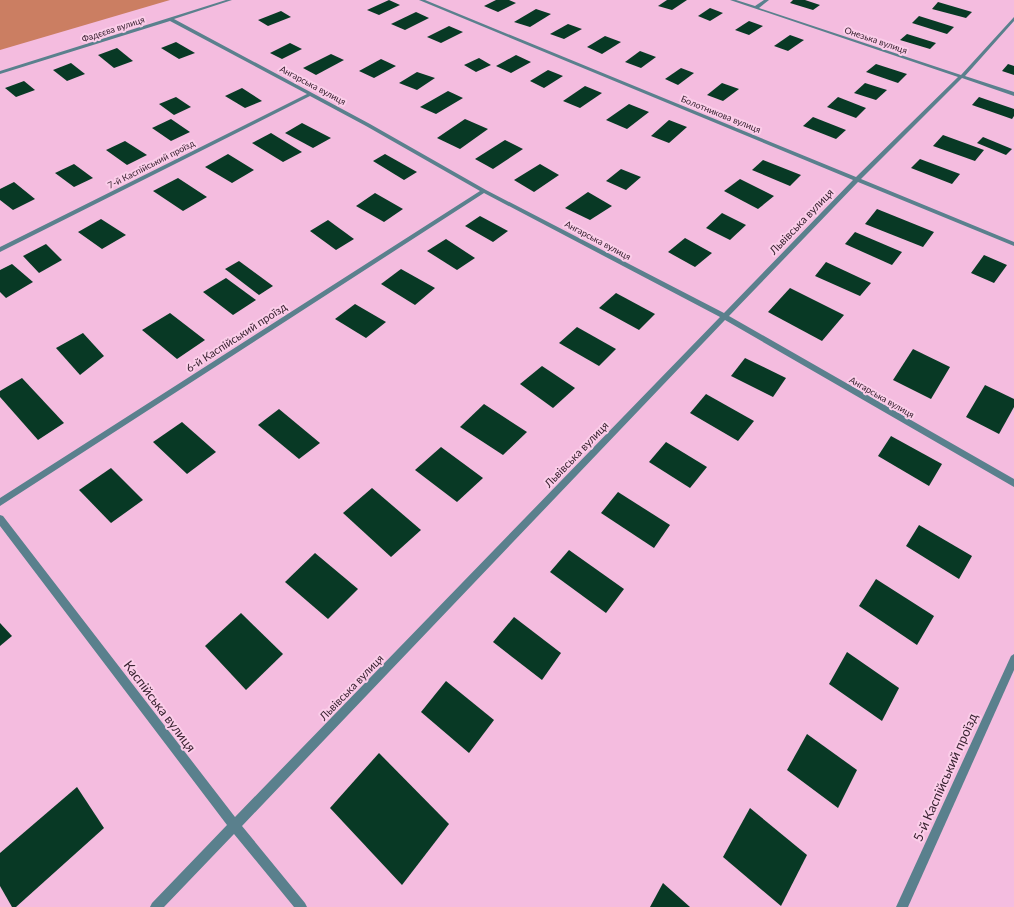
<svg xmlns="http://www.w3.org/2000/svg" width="1014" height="907" font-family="Lato,sans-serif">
	<rect width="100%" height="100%" fill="#f4bcdf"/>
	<polygon fill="#cb7e62" points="0,0 170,0 0,50"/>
	<g fill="#083925">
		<polygon points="389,0 400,5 379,15 367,10"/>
		<polygon points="496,0 509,0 516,3 498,12 484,6"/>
		<polygon points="667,0 687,0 672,10 658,6"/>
		<polygon points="793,0 805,0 820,5 813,10 790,3"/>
		<polygon points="938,2 972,12 966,18 932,9"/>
		<polygon points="710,8 723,13 710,21 698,16"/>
		<polygon points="536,9 551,14 530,27 514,22"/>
		<polygon points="281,11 291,17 268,26 258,20"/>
		<polygon points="416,12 429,18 405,30 391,24"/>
		<polygon points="919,16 954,27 947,34 912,23"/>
		<polygon points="749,21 763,26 749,35 735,30"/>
		<polygon points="568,24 582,29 564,39 550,34"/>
		<polygon points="449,26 463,32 441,43 427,37"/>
		<polygon points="907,34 936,43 930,49 900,40"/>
		<polygon points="790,35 804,40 788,51 774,46"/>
		<polygon points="605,36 621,42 602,54 587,47"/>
		<polygon points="176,42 195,53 179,59 161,48"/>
		<polygon points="290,43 302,49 282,59 270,53"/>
		<polygon points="117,48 133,61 114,68 98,55"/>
		<polygon points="640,51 656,57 641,68 625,62"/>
		<polygon points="331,54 344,60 316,75 303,68"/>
		<polygon points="516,55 531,62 511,73 496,66"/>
		<polygon points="479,58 491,65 476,72 464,65"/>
		<polygon points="381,59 396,66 374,78 359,71"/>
		<polygon points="71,63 85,74 67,81 53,70"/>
		<polygon points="876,64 907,74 898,83 866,72"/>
		<polygon points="1008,64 1014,66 1014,75 1002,71"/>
		<polygon points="681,68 694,73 678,85 665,79"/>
		<polygon points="548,70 563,76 544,88 530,81"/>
		<polygon points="417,72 435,78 417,90 399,83"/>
		<polygon points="24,81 35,90 16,97 5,88"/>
		<polygon points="722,83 739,89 723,101 707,95"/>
		<polygon points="865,83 887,90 876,100 854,93"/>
		<polygon points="585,86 602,93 580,108 563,101"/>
		<polygon points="242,88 262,101 245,108 225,96"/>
		<polygon points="448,91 463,98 436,114 420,107"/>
		<polygon points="176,97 191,107 174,115 159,104"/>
		<polygon points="838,97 866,108 856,118 827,107"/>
		<polygon points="979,97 1014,109 1014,116 1012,119 972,105"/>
		<polygon points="629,104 649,112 627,129 606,120"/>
		<polygon points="813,117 846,130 836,139 803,126"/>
		<polygon points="171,119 190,132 171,141 152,128"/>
		<polygon points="465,119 488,129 460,149 437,138"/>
		<polygon points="669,120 687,127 669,143 651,136"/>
		<polygon points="302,123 331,138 313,148 285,133"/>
		<polygon points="271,133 302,152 283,162 252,143"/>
		<polygon points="943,135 984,150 975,161 933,146"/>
		<polygon points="983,137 1012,149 1006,155 977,143"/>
		<polygon points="505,140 523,149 493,169 475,159"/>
		<polygon points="125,141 147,155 127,165 106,150"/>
		<polygon points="228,154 254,170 232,183 205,167"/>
		<polygon points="385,154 417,172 404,180 373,161"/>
		<polygon points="920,159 960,174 952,184 911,168"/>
		<polygon points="763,160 801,175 790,186 752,170"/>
		<polygon points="74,164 93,178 74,187 55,173"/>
		<polygon points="540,164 559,175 534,192 514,180"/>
		<polygon points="621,169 641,177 626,190 606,181"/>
		<polygon points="178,178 207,197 183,211 153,191"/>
		<polygon points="740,179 774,196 758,209 724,191"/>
		<polygon points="14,182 35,199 13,210 0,200 0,189"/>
		<polygon points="588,192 612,206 590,220 565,208"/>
		<polygon points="375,193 403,209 384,222 356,206"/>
		<polygon points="877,209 934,232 923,247 865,224"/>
		<polygon points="722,213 746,225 730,240 706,228"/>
		<polygon points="480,216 508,231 493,242 465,226"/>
		<polygon points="101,219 126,235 102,249 78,232"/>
		<polygon points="328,220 354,239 336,250 310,231"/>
		<polygon points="855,232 902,252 892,265 845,244"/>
		<polygon points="685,238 712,253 695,267 668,252"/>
		<polygon points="446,239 475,258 457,270 427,251"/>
		<polygon points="46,244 62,260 39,273 23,256"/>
		<polygon points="984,255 1007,265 994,283 971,273"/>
		<polygon points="239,261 273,286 259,295 225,269"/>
		<polygon points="826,262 871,283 860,296 815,276"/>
		<polygon points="12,264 33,282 6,298 0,292 0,270"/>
		<polygon points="401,269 435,288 415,305 381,284"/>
		<polygon points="226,278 256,300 233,315 203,292"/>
		<polygon points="790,288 844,315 822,341 768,312"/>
		<polygon points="616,293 655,314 639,330 599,308"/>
		<polygon points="355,304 386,322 366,338 335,319"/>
		<polygon points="170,313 205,340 177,359 142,330"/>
		<polygon points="577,327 616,349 599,366 559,343"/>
		<polygon points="83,333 104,356 80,375 56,348"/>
		<polygon points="913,349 950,367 931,399 893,380"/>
		<polygon points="745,358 786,378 773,397 731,376"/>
		<polygon points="542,366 575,388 553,408 520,384"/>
		<polygon points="22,378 64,423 38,440 0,397 0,391"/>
		<polygon points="985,385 1014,399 1014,407 999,434 966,417"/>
		<polygon points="706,394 754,421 738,441 690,413"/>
		<polygon points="484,404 527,432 503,455 460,427"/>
		<polygon points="279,409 320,443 299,459 258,425"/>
		<polygon points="182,422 216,452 187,474 153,442"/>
		<polygon points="891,436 942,464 929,486 878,456"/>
		<polygon points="666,442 707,467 690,488 649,462"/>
		<polygon points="441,447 483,478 457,502 415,470"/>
		<polygon points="111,468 143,500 111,523 79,490"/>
		<polygon points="372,488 421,530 391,557 343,513"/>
		<polygon points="618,492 670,525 654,548 601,513"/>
		<polygon points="919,525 972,556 959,579 906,546"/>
		<polygon points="569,550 624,589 606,613 550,572"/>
		<polygon points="315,553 358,589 328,619 285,582"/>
		<polygon points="876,579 934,616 917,645 859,606"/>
		<polygon points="241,613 283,654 246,690 205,646"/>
		<polygon points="514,617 561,653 542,680 493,642"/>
		<polygon points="0,623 12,636 0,646"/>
		<polygon points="847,652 899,688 882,721 829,684"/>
		<polygon points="446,681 494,720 469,753 421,712"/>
		<polygon points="807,734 857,770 838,808 787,770"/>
		<polygon points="379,753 449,824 402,885 330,808"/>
		<polygon points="77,787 104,828 16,907 12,907 0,886 0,853"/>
		<polygon points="750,808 807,855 781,906 723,857"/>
		<polygon points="663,883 690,907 650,907"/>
	</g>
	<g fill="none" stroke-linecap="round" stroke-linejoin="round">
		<g fill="#5a808d" fill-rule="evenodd">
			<polygon points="226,0 232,0 174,19 370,124 486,190 724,313 853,180 419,0 425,0 856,177 958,77 730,0 736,0 755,6 764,0 769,0 759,8 961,75 1014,17 1014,21 965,76 1014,92 1014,96 962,78 861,179 1014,242 1014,246 858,182 729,316 1014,479 1014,487 725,320 242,826 305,903 307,907 294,907 234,834 164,907 150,907 152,903 227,825 0,526 0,515 3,516 235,817 720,317 484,193 0,506 0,498 480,191 366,126 310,96 0,252 0,247 307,94 170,21 0,74 0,71"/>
			<polygon points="1014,654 1014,670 908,907 896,907 1011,656"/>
		</g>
	</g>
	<g text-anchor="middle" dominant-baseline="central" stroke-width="4" stroke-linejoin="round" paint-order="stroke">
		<g font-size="9" fill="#3a2432" stroke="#fbcde9">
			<text transform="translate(113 29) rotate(-18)">Фадєєва вулиця</text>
			<text transform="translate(876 40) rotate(19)">Онезька вулиця</text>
			<text transform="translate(313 85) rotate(28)">Ангарська вулиця</text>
			<text transform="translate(721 114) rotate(22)">Болотникова вулиця</text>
			<text transform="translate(151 164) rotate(-27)">7-й Каспійський проїзд</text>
			<text transform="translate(598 240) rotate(28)">Ангарська вулиця</text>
			<text transform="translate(882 397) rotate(30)">Ангарська вулиця</text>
		</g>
		<g font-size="11" fill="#3a2432" stroke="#fbcde9">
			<text transform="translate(801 221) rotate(-46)">Львівська вулиця</text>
			<text transform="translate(236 337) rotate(-33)">6-й Каспійський проїзд</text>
			<text transform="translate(576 454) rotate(-46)">Львівська вулиця</text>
			<text transform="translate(351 687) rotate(-46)">Львівська вулиця</text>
		</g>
		<g font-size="13" fill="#3a2432" stroke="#fbcde9">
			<text transform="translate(160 706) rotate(53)">Каспійська вулиця</text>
			<text transform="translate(945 777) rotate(-66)">5-й Каспійський проїзд</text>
		</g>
	</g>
</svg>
